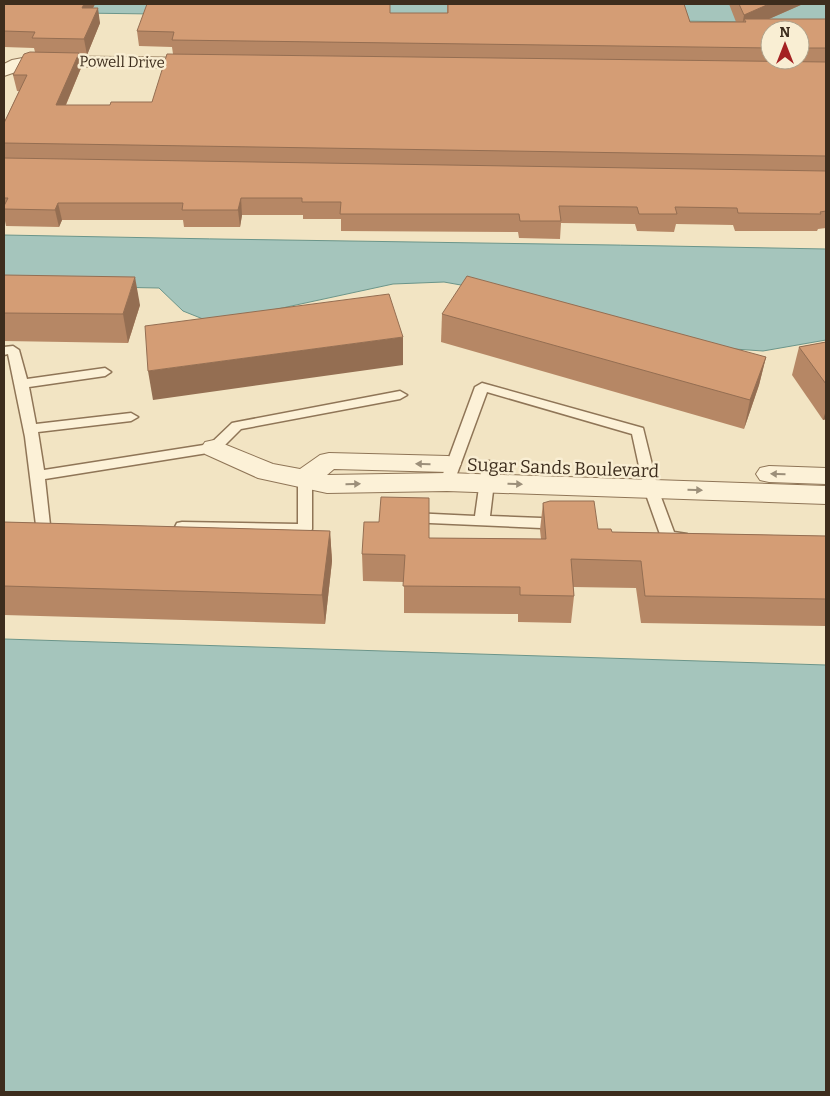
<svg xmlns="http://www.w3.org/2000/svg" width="830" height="1096" font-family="Bitter,serif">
	<rect width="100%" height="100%" fill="#f2e4c3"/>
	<g fill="#a5c5bc" stroke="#6b958a">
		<polygon points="4,4 826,4 826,23 4,12"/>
		<path d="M4,235C278,241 552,243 826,249V340L763,351L720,348L500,292L444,282L393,284L213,323L183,311L159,288L4,285Z"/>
		<polygon points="4,639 826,665 826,1092 4,1092"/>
	</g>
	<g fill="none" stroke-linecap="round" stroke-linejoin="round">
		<g stroke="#8f7557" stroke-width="3">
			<g id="lane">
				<polygon points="13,346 19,350 27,379 105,368 111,372 105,376 29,387 36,424 131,413 138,417 131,421 38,432 44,470 210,444 232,423 237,422 400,391 407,395 400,399 241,429 219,451 214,452 45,479 50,525 48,529 38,529 36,525 25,437 8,354 4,355 4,347"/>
				<polygon points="482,383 643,428 658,489 674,532 687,534 689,538 687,542 682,543 663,541 661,537 644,489 632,434 487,392 454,482 452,485 442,485 440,482 475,387"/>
				<polygon points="489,461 494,463 496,466 490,516 541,518 546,519 548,523 546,527 541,528 407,522 405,518 407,514 412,513 475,516 482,466 484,463"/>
				<polygon points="305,473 310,475 312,478 312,529 310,533 305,534 182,532 177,531 175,527 177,523 182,522 298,524 298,478 300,475"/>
			</g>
		</g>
		<g stroke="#8f7557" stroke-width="2">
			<g id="street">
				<polygon points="33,56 203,58 209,59 212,63 209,67 203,68 33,66 4,76 4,64 12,60"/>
				<polygon points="214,440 273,464 300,469 320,455 329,453 448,456 457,458 461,464 457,470 448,472 334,469 327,475 447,473 826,486 826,504 447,491 327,493 258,478 205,454 201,448 205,442"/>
				<polygon points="769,466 826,468 826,484 769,482 760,480 756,474 760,468"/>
			</g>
		</g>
		<use href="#lane" fill="#fcf1d7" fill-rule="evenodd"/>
		<use href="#street" fill="#fcf1d7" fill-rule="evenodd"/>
	</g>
	<g fill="#b68765" fill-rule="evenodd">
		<path d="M4,4H95L93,8L100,23L87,55H79L81,68L66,105H110L152,102L173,54L172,47L139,46L137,31L390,13H447V4H684L690,22H736L729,4H803L769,19H826V228L818,229L817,231H735L733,225L676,224L674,232L637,231L635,224L561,223L560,239L519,238L518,232L341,231V219H303V215H242L240,227H184L183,220H62L59,227L6,226L4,216V123L19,91H17L13,75L35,52L34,48L4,47ZM770,30H800V60H770Z"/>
		<polygon points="4,275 140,305 128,343 4,341"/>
		<polygon points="442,314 766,357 759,385 744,429 441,342"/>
		<polygon points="826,342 826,419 823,420 792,375 799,347"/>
		<polygon points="543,503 598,529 612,532 826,536 826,626 641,623 636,588 573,587 574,596 571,623 518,622 518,614 404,613 404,582 363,581 362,554 379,522 429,538 541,539 540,530"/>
		<polygon points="4,522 330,531 332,561 325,624 4,615"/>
	</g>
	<g fill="#946e52">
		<polygon points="84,4 95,4 85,23 82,8"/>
		<polygon points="769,4 803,4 744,30 746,22 744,19 742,31 741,32 744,15"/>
		<polygon points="98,8 100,23 87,55 84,39"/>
		<polygon points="79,53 81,68 59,121 56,105"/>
		<polygon points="241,198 242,215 240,227 238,210"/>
		<polygon points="58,203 62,220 59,227 55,210"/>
		<polygon points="135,277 140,305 128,343 123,314"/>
		<polygon points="403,337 403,365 153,400 148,371"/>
		<polygon points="766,357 759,385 744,429 750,400"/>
		<polygon points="826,410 826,419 823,420"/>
		<polygon points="330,531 332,561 325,624 322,595"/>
	</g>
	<g fill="#d49d75" stroke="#946e52">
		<polygon points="4,4 84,4 82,8 98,8 84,39 32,38 35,32 4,31"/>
		<polygon points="147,4 390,4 390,13 448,13 448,4 684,4 690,22 746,22 744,19 826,19 826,48 800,48 800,30 770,30 770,48 172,40 174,32 137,31"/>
		<polygon points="739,4 769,4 744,15"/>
		<polygon points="30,52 79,53 56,105 110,105 111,102 152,102 167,54 826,62 826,156 4,143 4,123 27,75 13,75 24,54"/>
		<polygon points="4,158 826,171 826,211 820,212 821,214 738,213 737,208 675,207 677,214 639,214 637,207 559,206 561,221 520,221 519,214 340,214 341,202 302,202 302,198 241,198 238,210 182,210 183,203 58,203 55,210 4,209 4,206 8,198 4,198"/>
		<polygon points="4,275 135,277 123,314 4,313"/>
		<polygon points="467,276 766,357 750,400 442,314"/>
		<polygon points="389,294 403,337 148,371 145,326"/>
		<polygon points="826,342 826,384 799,347"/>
		<polygon points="381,497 429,498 429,538 546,539 543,503 550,501 594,501 598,529 611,529 612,532 826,536 826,599 645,596 641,561 571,559 574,596 520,595 520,587 403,586 405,555 362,554 364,522 379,522"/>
		<polygon points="4,522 330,531 322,595 4,586"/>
	</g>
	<defs><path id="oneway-solid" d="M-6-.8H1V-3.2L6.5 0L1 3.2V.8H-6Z" transform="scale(1.25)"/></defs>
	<g fill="#9c8f7a">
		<use href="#oneway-solid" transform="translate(423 464) rotate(-179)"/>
		<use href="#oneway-solid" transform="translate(778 474) rotate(-179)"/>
		<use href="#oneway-solid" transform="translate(353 484) rotate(-1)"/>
		<use href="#oneway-solid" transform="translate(515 484) rotate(2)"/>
		<use href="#oneway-solid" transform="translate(695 490) rotate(2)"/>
	</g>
	<g text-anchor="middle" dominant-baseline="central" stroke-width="5" stroke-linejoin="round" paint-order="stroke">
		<g font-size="15" fill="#3d2d1d" stroke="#f9eed3">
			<text transform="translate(122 62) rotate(1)">Powell Drive</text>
		</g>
		<g font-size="18" fill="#3d2d1d" stroke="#f9eed3">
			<text transform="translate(563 468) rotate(2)">Sugar Sands Boulevard</text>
		</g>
	</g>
	<rect width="830" height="1096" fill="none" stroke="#3d2d1d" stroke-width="10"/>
	<g transform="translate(785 45)"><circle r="24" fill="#f9eed3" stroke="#aea18a"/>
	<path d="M0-4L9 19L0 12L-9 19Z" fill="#a42122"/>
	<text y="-8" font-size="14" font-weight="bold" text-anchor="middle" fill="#3d2d1d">N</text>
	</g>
</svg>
